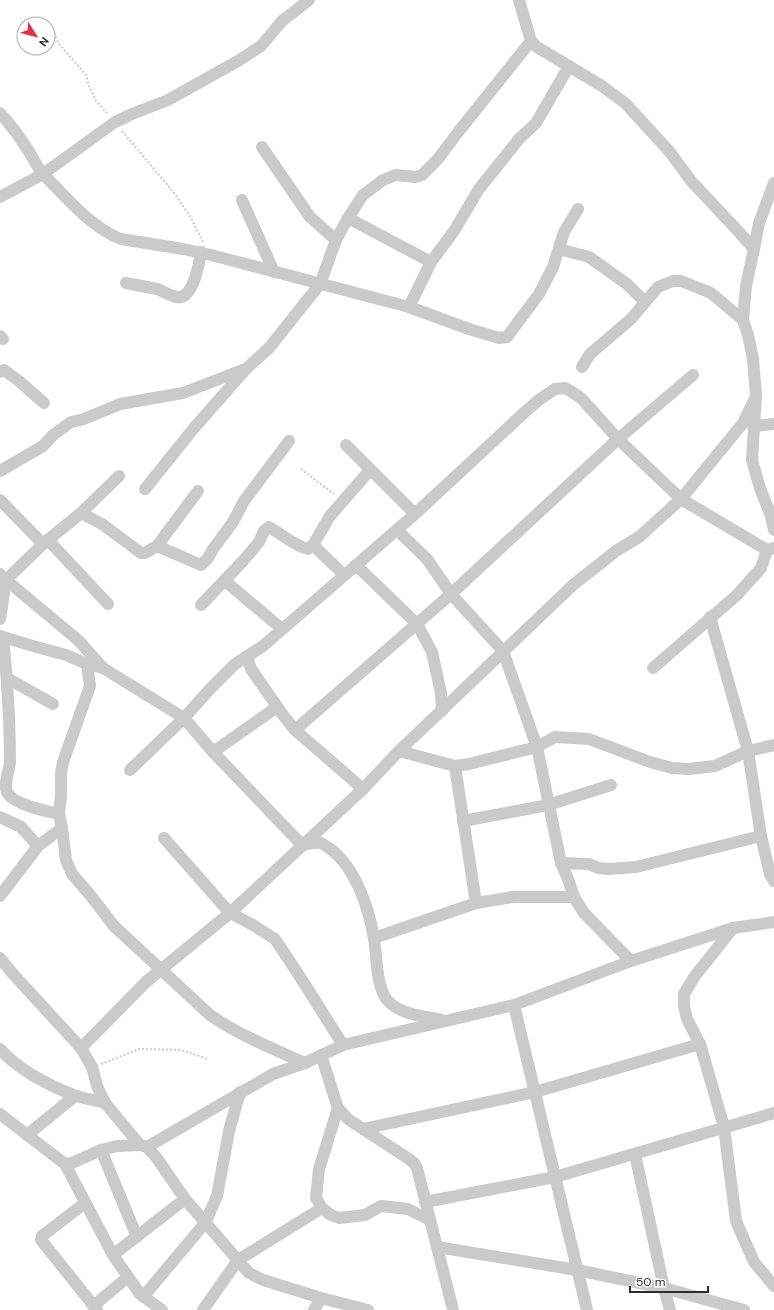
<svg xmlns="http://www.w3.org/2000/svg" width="774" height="1310" font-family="'DM Sans',sans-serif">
	<rect width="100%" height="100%" fill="#fff"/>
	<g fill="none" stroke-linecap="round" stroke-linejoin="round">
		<g stroke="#cacaca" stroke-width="2" stroke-dasharray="2 2" stroke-linecap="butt">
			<polyline points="53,29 58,43 86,75 89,86 96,101 108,114"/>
			<polyline points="122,131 175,194 191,218 203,242"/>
			<polyline points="301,469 334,494"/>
			<polyline points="101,1064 139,1049 181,1050 208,1059"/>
		</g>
		<g stroke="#cacaca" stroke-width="12">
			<polyline points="519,0 531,41 537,47 602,86 625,103 669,151 692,182 739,232 754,249"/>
			<path d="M0,113C10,124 20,137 28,150C33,158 37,167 43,174C66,197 90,227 121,239L183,249L211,255L409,307L469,329L499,338L507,337L539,294L553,267L564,232L578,209"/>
			<polyline points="262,147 310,217 336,240"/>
			<polyline points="774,183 759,223 754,249 746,286 743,320 748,335 753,359 756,396 752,460 760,488 771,516 774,530"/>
			<polyline points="0,197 43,174 115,122 132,114 168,100 238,61 261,46 282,21 309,0"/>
			<polyline points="242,200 274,272"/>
			<polyline points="348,218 431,262"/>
			<polyline points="559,249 589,257 627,284 645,302"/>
			<path d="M126,283C136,285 147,287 157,289C163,291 170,296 177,297C193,300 199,264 201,252"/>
			<polyline points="409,307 431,262 454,231 479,189 519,139 536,123 569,66"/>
			<polyline points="0,336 3,339"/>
			<polyline points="582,367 590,354 631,319 658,287 673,281 681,281 711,293 743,320"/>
			<polyline points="0,372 4,370 19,381 44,403"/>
			<polyline points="754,426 774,424"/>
			<polyline points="346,445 415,514"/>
			<polyline points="0,471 43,446 53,435 71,422 84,419 120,404 183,393 245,369"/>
			<polyline points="145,489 194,428 246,369 269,348 320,284 336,240 348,218 363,195 383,180 396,175 415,177 422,175 438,159 459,131 531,41"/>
			<polyline points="0,500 43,544"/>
			<polyline points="81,513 102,524 141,553 145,553 157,546 198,491"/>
			<polyline points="397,530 427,559 451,594 503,651 537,747 561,863 568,879 574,897 584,913 631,961"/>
			<polyline points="48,540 108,604"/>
			<polyline points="157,546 201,565 208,558 213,549 233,522 244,501 289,441"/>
			<polyline points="356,565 417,624 432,652 441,693 442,711"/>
			<polyline points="0,574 6,580 0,619"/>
			<polyline points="344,575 313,545 330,516 370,470"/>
			<polyline points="225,581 282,629"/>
			<path d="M201,605L243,561L259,542L264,531L269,527C282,534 294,546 308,549L313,545"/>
			<polyline points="710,617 748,751 761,836 770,874 774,881"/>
			<path d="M0,636L33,646L66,655L87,664L103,668L184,718L213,752L302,845C308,844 315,842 321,843C323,844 326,846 329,848C355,866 369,908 374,939C377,956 376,988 388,1001C401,1015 424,1016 442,1020"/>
			<path d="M3,637C7,678 10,720 10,761C10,771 2,785 8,794C16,805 46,811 59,814"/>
			<polyline points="247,656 251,669 283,715 295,730 363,789"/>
			<path d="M87,664L90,686L63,762L61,773V795L59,814L62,828L66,860L72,874L91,896L114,926L210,1015C239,1035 273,1049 305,1063"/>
			<polyline points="103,668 78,640 6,580 43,544 81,513 119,476"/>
			<polyline points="653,668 737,595 761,568 767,550"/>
			<polyline points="7,678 53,704"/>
			<polyline points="295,730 451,594 618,439 693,375"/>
			<polyline points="399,751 455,766 469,764 537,747 555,737 589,739 650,762 672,768 689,769 715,766 748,751 774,745"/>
			<polyline points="213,752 277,707"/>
			<polyline points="455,766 476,903"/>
			<polyline points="130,770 184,718 211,688 235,664 263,646 415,514 526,411 540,399 555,389 565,388 572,392 581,398 618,439 681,499 767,550 774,548"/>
			<polyline points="0,817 21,827 38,846"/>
			<polyline points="463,821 548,805 611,785"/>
			<polyline points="164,838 230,913 253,925 275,939 304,983 343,1045"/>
			<polyline points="561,863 589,864 598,868 609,869 636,867 761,836"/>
			<polyline points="0,896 38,846 62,828"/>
			<polyline points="733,928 695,976 684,994 684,1006 687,1019 700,1044 724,1127 736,1221 754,1262 774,1286"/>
			<polyline points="374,938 476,903 513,897 574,897"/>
			<polyline points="0,958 13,974 81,1048 92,1067 97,1086 105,1103 140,1145"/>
			<polyline points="514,1005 587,1310"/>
			<polyline points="81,1048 146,982 230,913 363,789 399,751 573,585 616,551 639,537 681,499 743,423 756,396"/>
			<path d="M0,1049C19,1070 48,1085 74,1095C84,1099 95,1100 105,1103"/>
			<polyline points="321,1055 338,1108 348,1119 363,1129 535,1092 700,1044"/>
			<polyline points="338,1108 319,1169 316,1198 322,1208 331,1215 339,1218 365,1215 381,1206 408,1209 430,1220"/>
			<polyline points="0,1114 65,1164 72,1163 101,1150 117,1146 140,1145 147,1147 156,1157 185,1199 249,1273 263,1280 321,1298 368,1310"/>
			<polyline points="363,1129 409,1159 414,1163 417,1168 453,1310"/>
			<polyline points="27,1135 75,1096"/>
			<polyline points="147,1147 273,1074 305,1063 343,1045 514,1005 631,961 733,928 774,922"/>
			<polyline points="101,1150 137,1237"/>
			<polyline points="635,1154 664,1288 670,1310"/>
			<polyline points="65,1164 113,1255 140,1294 162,1310"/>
			<polyline points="425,1202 555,1177 774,1113"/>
			<polyline points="85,1203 42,1236 41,1240 97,1310"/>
			<polyline points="437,1247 577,1270 664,1288 744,1310"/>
			<polyline points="113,1255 185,1199"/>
			<polyline points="143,1297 205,1223 217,1196 229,1131 240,1092"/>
			<polyline points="93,1306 128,1277"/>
			<polyline points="203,1310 238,1260 322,1208"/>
			<polyline points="314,1310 321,1298"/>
		</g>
	</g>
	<g transform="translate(36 36) rotate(126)"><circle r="19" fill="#ffffff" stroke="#ababab"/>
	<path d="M0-3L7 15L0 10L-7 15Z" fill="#e42f43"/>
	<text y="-6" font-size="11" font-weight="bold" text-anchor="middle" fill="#2d2d2d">N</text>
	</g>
	<path d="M630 1286v6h78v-6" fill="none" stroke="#2d2d2d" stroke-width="2"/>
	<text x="636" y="1286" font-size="12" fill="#2d2d2d" stroke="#ffffff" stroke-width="3" paint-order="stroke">50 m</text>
</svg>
